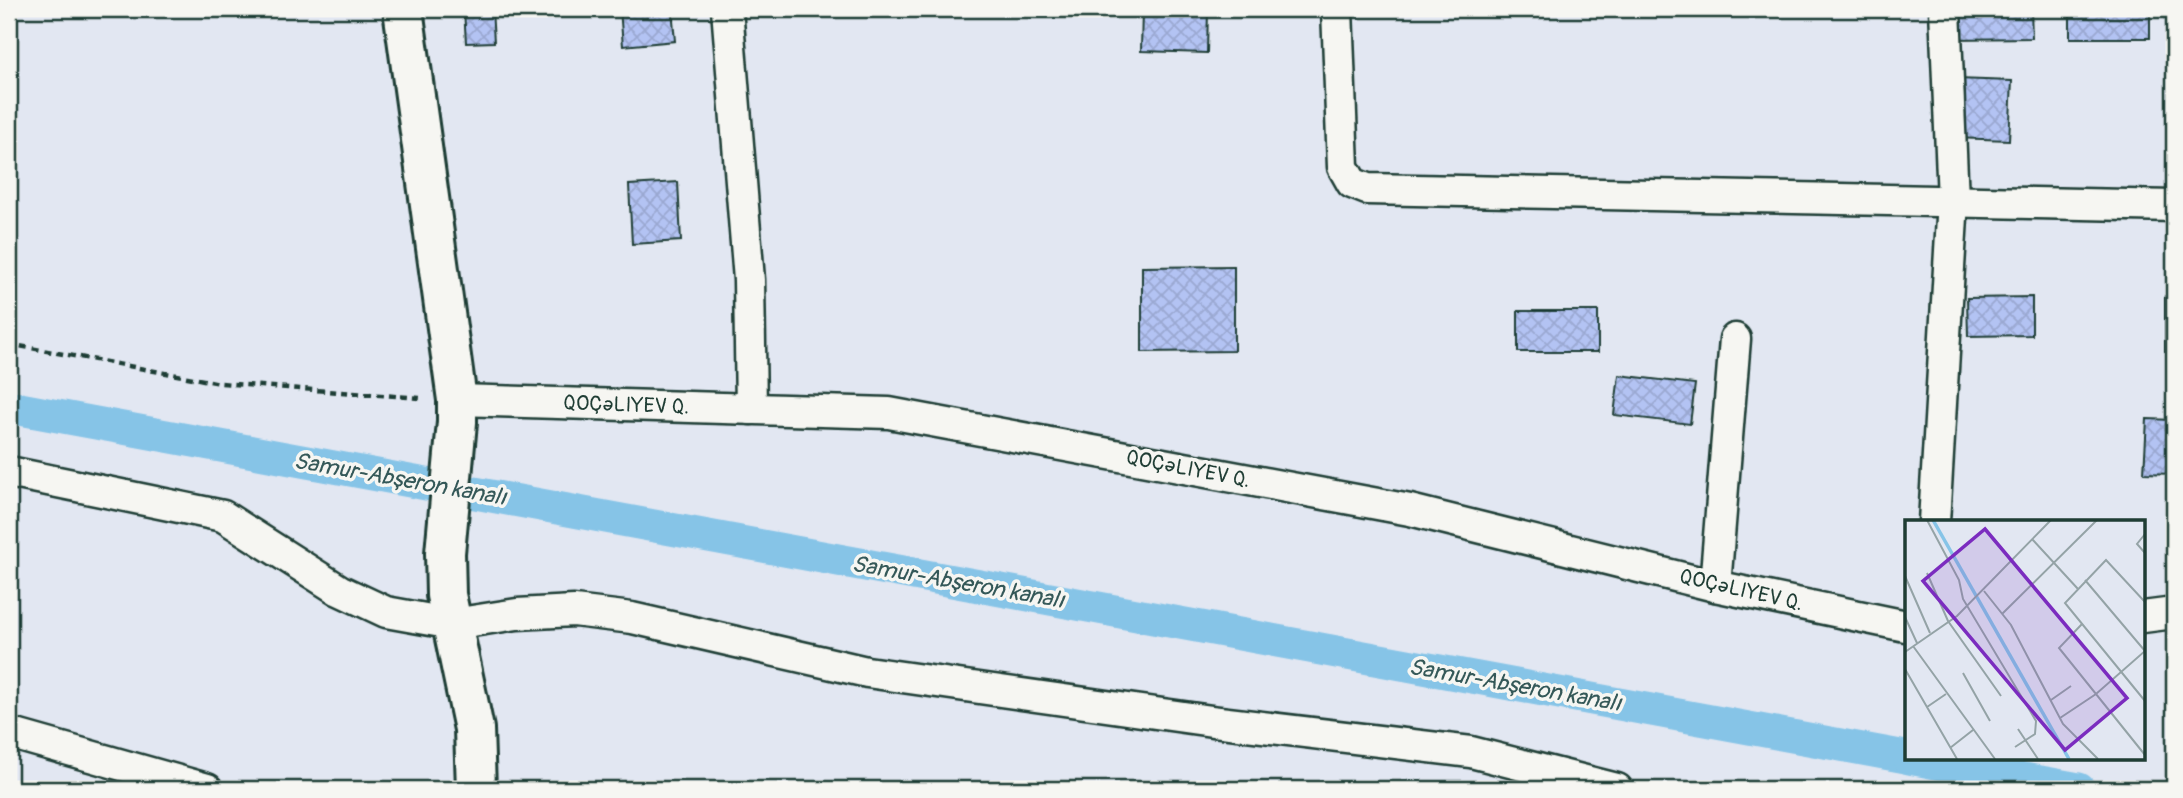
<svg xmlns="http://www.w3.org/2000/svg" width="2183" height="798" font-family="Pangolin,sans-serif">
	<defs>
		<pattern id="building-cross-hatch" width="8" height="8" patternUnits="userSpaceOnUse" patternTransform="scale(1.75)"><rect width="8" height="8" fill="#b3c3f3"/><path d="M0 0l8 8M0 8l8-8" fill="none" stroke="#9aa8d1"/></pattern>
	</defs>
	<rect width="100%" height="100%" fill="#e2e7f2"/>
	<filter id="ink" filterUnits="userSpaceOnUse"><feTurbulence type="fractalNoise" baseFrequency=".0143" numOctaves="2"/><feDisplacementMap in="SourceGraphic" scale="14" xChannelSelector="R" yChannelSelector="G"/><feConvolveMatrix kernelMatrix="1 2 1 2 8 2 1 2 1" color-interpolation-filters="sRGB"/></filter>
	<g filter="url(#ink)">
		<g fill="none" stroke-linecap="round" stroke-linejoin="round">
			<g stroke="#86c4e7" stroke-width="33">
				<polyline points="9,407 1906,757"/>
				<polyline points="1909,758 2079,789"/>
			</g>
		</g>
		<g fill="url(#building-cross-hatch)" stroke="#1f3d34" stroke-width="2">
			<polygon points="464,9 492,9 494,42 466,43"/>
			<polygon points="620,9 672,9 675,41 623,46"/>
			<polygon points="1142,9 1208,9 1207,53 1141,51"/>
			<polygon points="1952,9 2031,9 2032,38 1952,39"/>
			<rect x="2070" y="9" width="80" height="29"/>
			<polygon points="1957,79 2012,81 2009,140 1954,138"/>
			<polygon points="678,182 681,241 632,244 629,185"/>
			<polygon points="1234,266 1234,351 1142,352 1142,267"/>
			<rect x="2165" y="296" width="9" height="55"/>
			<polygon points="2032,297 2032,335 1968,336 1967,298"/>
			<rect x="1518" y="311" width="80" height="41"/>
			<polygon points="1619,375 1695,384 1690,424 1614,415"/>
			<polygon points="2147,419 2174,420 2174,474 2144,473"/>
		</g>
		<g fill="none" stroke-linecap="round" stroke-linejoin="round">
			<g stroke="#1f3d34" stroke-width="35">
				<g id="minor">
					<polyline points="727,9 749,280 751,409"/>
					<polyline points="1337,9 1343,167 1352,183 1367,189 2174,206"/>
					<polyline points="457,400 889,413 1410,510 1715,586 1906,626"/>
					<polyline points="9,472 223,516 339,590 386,612 453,624 517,614 574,611 632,618 867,672 1212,721 1471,752 1617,789"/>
					<polyline points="1934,522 1953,200 1945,9"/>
					<polyline points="1715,586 1735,339"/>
					<polyline points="2143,617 2174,613"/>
					<polyline points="9,733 207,789"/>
				</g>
			</g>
			<g stroke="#1f3d34" stroke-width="44">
				<polyline id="tertiary" points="403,9 457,400 457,422 445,553 446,595 474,729 476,789"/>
			</g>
			<polyline stroke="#1f3d34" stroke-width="4.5" stroke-dasharray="7 5" stroke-linecap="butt" points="9,344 220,383 421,398"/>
			<use href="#minor" stroke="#f6f6f2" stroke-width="30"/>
			<use href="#tertiary" stroke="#f6f6f2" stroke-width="38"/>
		</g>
	</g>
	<g text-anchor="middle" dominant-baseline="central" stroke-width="7" stroke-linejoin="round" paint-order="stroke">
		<g font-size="21" fill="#1f3d34" stroke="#f6f6f2">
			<text transform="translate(626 405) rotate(2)">QOÇƏLIYEV Q.</text>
			<text transform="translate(1188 469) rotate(11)">QOÇƏLIYEV Q.</text>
			<text transform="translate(1741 590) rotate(13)">QOÇƏLIYEV Q.</text>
		</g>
		<g font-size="23" font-style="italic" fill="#345858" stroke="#f6f6f2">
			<text transform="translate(400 479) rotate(10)">Samur-Abşeron kanalı</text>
			<text transform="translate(958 582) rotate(10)">Samur-Abşeron kanalı</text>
			<text transform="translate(1515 685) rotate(10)">Samur-Abşeron kanalı</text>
		</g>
	</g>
	<g transform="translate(1905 520)">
		<rect width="240" height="240" fill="#e2e7f2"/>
		<path fill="none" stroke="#86c4e7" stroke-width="3.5" d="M28,0L164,239"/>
		<path fill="none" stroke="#94a3a6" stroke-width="2" d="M22,0L54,60L58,79L131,201L130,214L110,227M240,14L232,24L240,33M127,19L173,69M22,53L43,101L96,176M0,56L25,113M79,71L106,105L158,204L193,239M240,82L201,40L160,83L240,181M97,94L192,0M0,97L12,123M177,104L154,128L240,235M8,126L90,239M0,132L52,96L146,0M0,149L52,239M58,153L85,201M146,180L166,166M22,187L41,174M155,198L191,174L240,131L180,60M113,209L133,239M45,228L68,210"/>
		<path fill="#7b2cbf" fill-opacity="0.15" stroke="#7b2cbf" stroke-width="3.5" d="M80,9L222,178L160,230L18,61Z"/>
		<rect width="240" height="240" fill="none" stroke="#1f3d34" stroke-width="3.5"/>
	</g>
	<rect width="2183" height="798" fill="none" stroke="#f6f6f2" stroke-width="35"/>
	<rect x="18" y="18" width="2148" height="763" fill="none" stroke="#1f3d34" stroke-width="2.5" filter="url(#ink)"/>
</svg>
